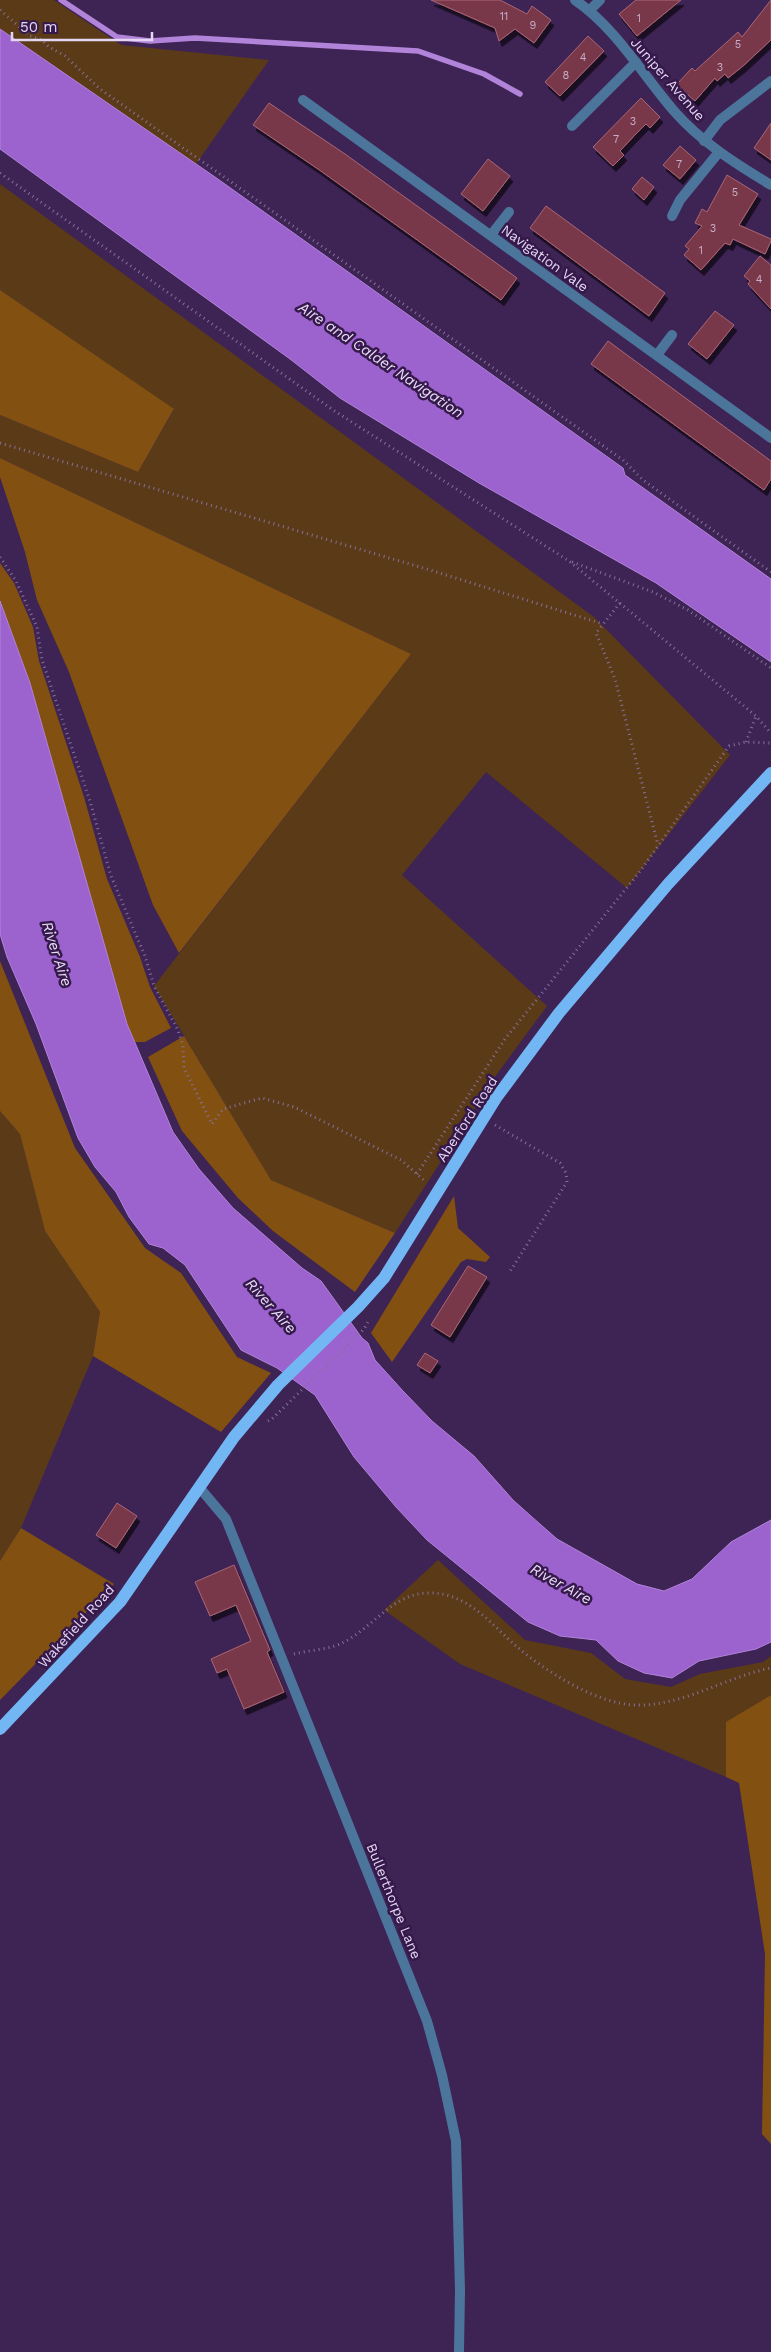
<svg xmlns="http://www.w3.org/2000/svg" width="771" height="2352" font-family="'Work Sans',sans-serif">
	<defs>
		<filter id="shadow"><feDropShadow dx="3" dy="5.5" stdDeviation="0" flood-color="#0009"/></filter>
	</defs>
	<rect width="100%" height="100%" fill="#3e2355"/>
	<g fill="#5b3b17">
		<polygon points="0,0 54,0 121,45 269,60 196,164 0,29"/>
		<polygon points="0,184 594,617 730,755 627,888 486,772 402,875 547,1006 497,1074 395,1233 271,1180 154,986 411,654 0,458 0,415 138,472 174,410 0,290"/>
		<polygon points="0,1111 20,1134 45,1231 100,1312 93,1356 21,1528 0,1561"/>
		<polygon points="438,1560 525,1640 591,1653 625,1679 671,1687 700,1674 763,1662 771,1656 771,1695 727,1722 726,1777 460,1664 384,1610"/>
	</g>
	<g fill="#825111">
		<polygon points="0,290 174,409 138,472 0,415"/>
		<polygon points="0,458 411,654 179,953 153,905 69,672 37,600 25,552 0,477"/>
		<polygon points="0,563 14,583 33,627 39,661 84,797 107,879 140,957 150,987 171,1028 145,1042 134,1042 127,1024 30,683 0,601"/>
		<polygon points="0,961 75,1148 145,1248 181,1273 237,1357 271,1373 221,1432 93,1356 100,1312 45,1231 20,1134 0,1111"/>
		<polygon points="184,1036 271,1180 395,1233 355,1292 273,1231 238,1198 182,1131 148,1057"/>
		<polygon points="454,1196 458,1228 490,1257 486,1262 467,1259 461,1262 392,1362 371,1333"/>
		<polygon points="21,1528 114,1584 0,1700 0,1561"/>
		<polygon points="771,1695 771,2144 762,2134 765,1954 739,1783 726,1777 726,1722"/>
	</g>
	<g fill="#9c62ce" stroke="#b284d9">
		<polygon points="0,29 215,177 623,468 625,475 771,579 771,662 656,583 479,483 340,398 290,359 0,149"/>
		<polygon points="0,601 30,683 127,1024 173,1132 199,1169 233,1208 302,1268 321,1281 362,1338 368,1343 375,1360 403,1391 432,1421 474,1456 513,1500 532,1517 557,1539 637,1584 664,1591 692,1579 731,1542 771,1520 771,1642 756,1649 699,1661 672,1678 644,1673 618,1661 596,1640 560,1636 528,1622 427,1540 396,1507 354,1457 315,1395 277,1368 241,1350 185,1265 163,1248 149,1244 129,1217 116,1192 95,1167 78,1138 36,1024 7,957 0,934"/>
	</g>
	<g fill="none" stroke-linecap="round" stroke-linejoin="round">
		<polyline stroke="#b284d9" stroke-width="5.5" points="61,0 117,37 150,41 195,38 418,51 484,74 520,94"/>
	</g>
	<g fill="#783948" stroke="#ab6674" filter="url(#shadow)">
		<polygon points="431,0 500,0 527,14 532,6 551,20 534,43 515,29 499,41 495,28"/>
		<polygon points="636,0 681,0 637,36 619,14"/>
		<polygon points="771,0 771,40 743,66 728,78 725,74 717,81 715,78 695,101 676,85 692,68 695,71 738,32 742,37"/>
		<polygon points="588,36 604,51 560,96 545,82"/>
		<polygon points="641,98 660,117 650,128 646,124 633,137 620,151 624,155 613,166 593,147"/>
		<polygon points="269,103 345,154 517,278 501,300 318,169 253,125"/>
		<polygon points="771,123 771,160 754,148"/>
		<polygon points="680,146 696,160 680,179 663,165"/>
		<polygon points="488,159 510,176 483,211 461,194"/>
		<polygon points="727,175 758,194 739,225 771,239 771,241 765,254 733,239 730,245 725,243 701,270 684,255 689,249 685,246 702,226 695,223 702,209 707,212"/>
		<polygon points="642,177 654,187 644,200 632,189"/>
		<polygon points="546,206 665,293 649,316 530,228"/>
		<polygon points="760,256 771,265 771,309 748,284 750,281 744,276"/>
		<polygon points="715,311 734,325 707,359 688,344"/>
		<polygon points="608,341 771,461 771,479 764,490 591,364"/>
		<polygon points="468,1266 487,1277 450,1337 431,1325"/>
		<polygon points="425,1353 438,1361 430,1373 417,1365"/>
		<polygon points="117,1503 137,1516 116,1548 96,1535"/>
		<polygon points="234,1565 270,1650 267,1652 284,1692 244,1709 227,1669 217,1673 211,1659 251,1641 236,1605 210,1616 195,1582"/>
	</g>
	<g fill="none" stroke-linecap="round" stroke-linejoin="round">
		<g stroke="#86709a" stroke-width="3" stroke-dasharray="1 4" stroke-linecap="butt">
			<polyline points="0,10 30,36 42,40 49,47 65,56 100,89 623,460 643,480 771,572"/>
			<polyline points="0,173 333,410 569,561 756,716 771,733"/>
			<polyline points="0,443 430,570 603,624"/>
			<polyline points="0,557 16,581 37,627 42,660 90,801 111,876 145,956 154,986 178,1030 183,1046 184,1068 212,1124 223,1109 262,1098 294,1107 401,1160 426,1182"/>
			<polyline points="572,562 653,592 688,610 771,668"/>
			<polyline points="620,603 596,633 615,679 658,845"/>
			<polyline points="746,742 756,716"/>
			<polyline points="495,1125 560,1163 566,1173 567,1182 509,1273"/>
			<polyline points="417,1174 505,1039 641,870 729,746 746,742 771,743"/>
			<polyline points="268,1421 272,1419 364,1329 369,1320"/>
			<path d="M294,1654C309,1650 328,1650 342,1643C372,1629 393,1593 428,1593C467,1592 490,1623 516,1646C545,1671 598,1705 637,1705C684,1706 725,1677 771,1668"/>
		</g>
		<polyline stroke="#4c759b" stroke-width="10" points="672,216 680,200 719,152"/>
		<g stroke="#4c759b" stroke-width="10">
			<path d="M575,0C616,28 642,74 674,111C701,142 736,164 771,185"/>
			<polyline points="590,10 600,0"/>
			<polyline points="303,100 771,438"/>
			<polyline points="572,126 636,62"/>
			<polyline points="704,141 720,120 771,81"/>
			<polyline points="491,235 509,212"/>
			<polyline points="657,355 672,335"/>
		</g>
		<polyline stroke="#4c759b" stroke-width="10" points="199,1487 226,1519 427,2021 442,2075 456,2141 460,2290 459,2352"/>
		<polyline stroke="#72b6f3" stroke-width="12" points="0,1729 120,1602 234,1437 278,1385 358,1307 384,1278 496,1098 559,1013 668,884 771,773"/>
	</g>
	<g text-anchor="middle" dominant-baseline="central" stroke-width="5" stroke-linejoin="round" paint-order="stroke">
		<g font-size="11" fill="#c9aec9">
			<text x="504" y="16">11</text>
			<text x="639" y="18">1</text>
			<text x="533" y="25">9</text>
			<text x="738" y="44">5</text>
			<text x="583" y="57">4</text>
			<text x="720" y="67">3</text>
			<text x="566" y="75">8</text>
			<text x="633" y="121">3</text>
			<text x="616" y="139">7</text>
			<text x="679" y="164">7</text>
			<text x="735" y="192">5</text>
			<text x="713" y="228">3</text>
			<text x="701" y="250">1</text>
			<text x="759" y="279">4</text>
		</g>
		<g font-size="14" fill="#e4d5f4" stroke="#34194a">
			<text transform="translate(668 79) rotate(49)">Juniper Avenue</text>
			<text transform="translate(545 258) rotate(36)">Navigation Vale</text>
			<text transform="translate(467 1119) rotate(-57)">Aberford Road</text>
			<text transform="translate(76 1626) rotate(-48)">Wakefield Road</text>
			<text transform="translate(394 1901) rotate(68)">Bullerthorpe Lane</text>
		</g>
		<g font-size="15" font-style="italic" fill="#e9dcf7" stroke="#34194a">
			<text transform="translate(381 360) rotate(34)">Aire and Calder Navigation</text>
			<text transform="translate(57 954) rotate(72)">River Aire</text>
			<text transform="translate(271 1306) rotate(48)">River Aire</text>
			<text transform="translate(561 1584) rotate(29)">River Aire</text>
		</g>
	</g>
	<path d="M12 32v8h140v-8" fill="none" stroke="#e4d5f4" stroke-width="2.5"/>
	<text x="20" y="32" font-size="15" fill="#e4d5f4" stroke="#34194a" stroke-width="4" paint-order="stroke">50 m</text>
</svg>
